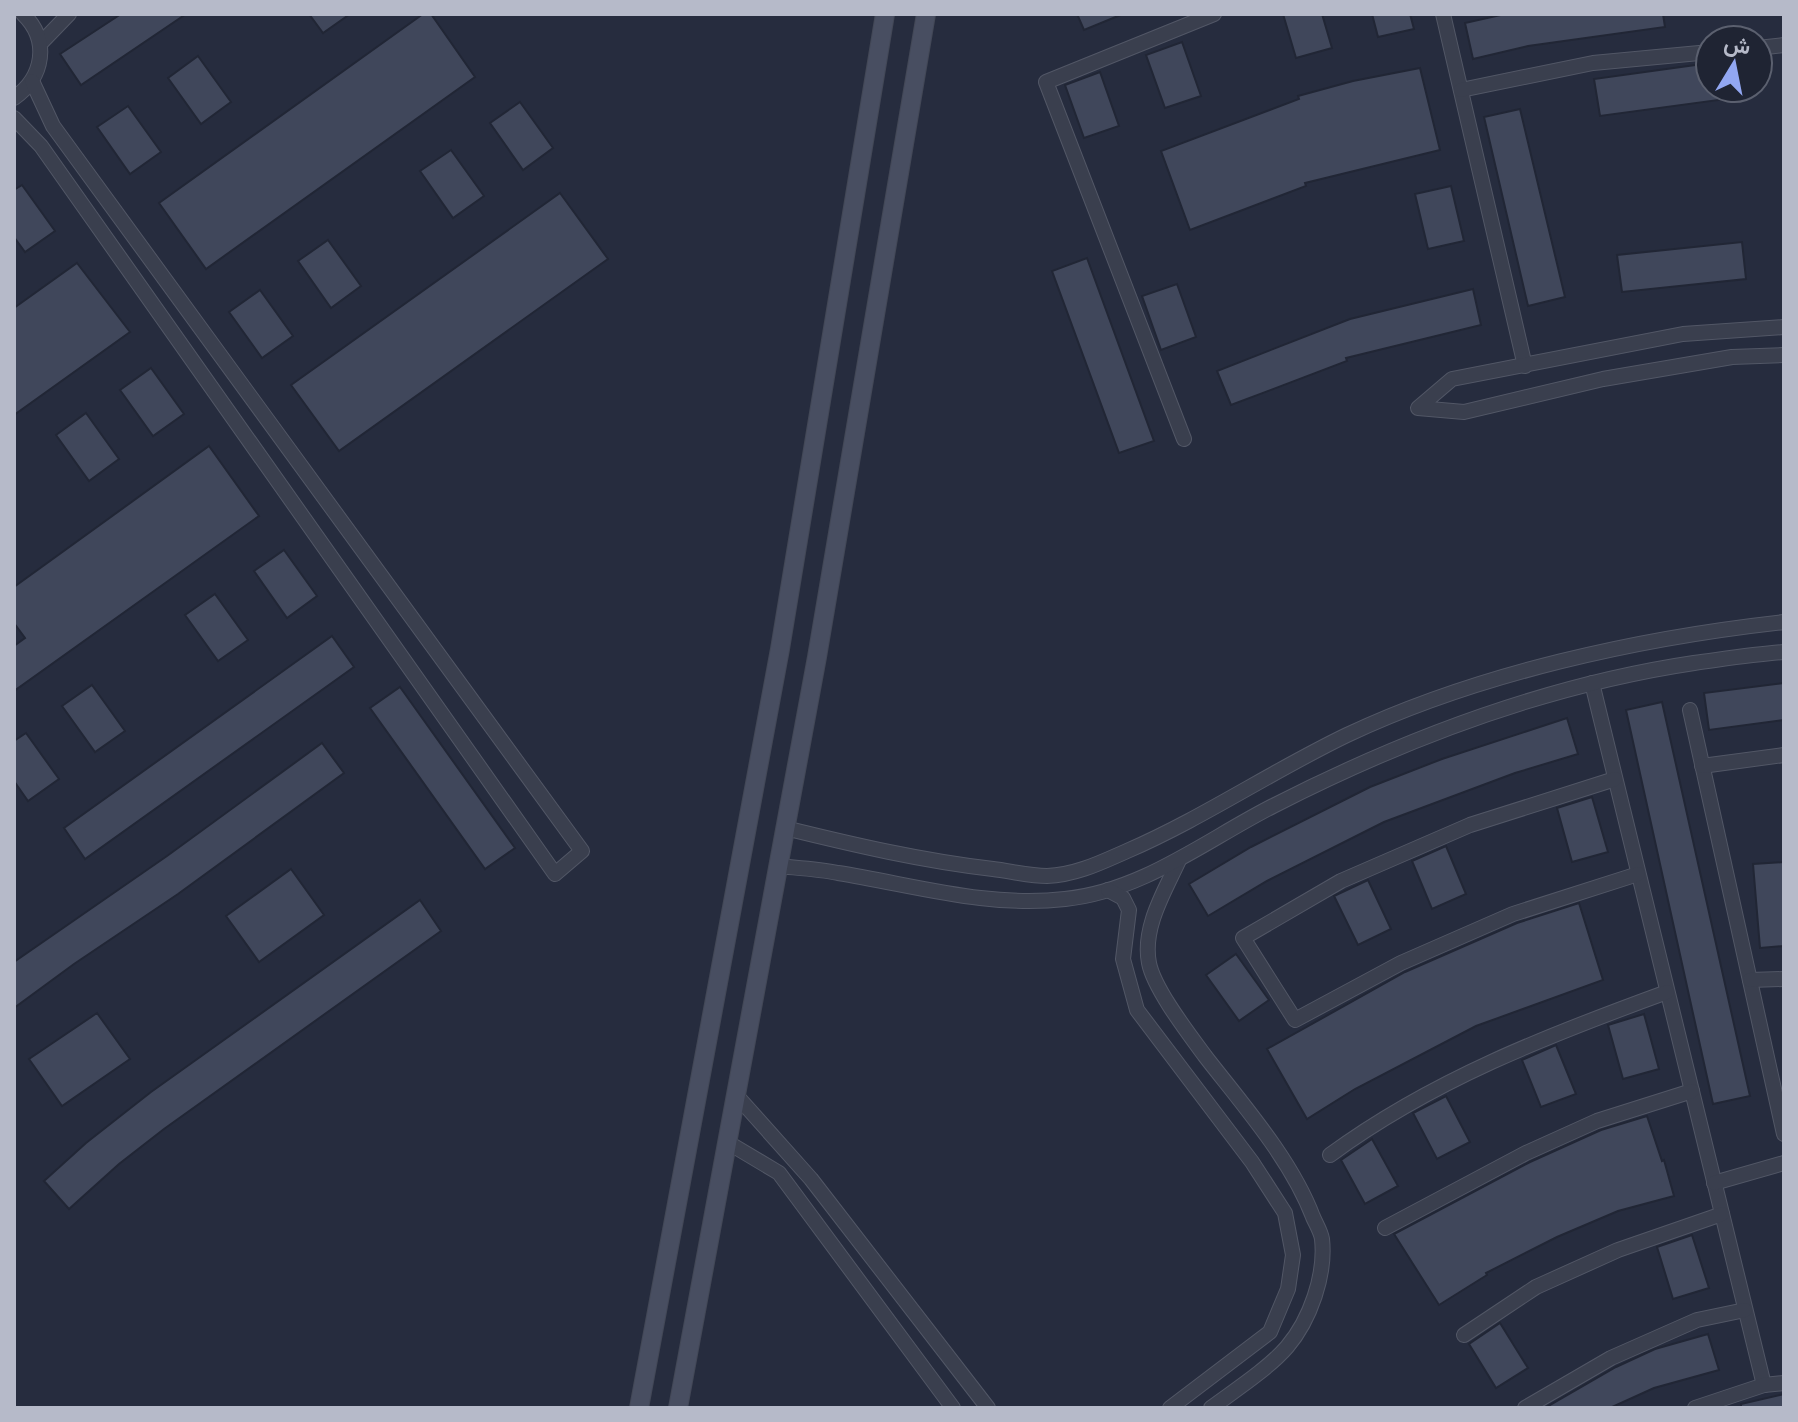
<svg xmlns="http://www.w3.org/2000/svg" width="1798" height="1422" font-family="'Public Sans',Vazirmatn,sans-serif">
	<rect width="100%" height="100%" fill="#262c3e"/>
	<g fill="#40475b" stroke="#212635" stroke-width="2">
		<polygon points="121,14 186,14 81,85 60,54"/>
		<polygon points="309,14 350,14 323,33"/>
		<polygon points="423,14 431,14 475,77 206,269 159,203"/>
		<polygon points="1077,14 1123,14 1084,30"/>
		<polygon points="1283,14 1322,14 1332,48 1296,58"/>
		<polygon points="1372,14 1410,14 1414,29 1378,37"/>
		<polygon points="1505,14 1663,14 1665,27 1528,46 1473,59 1465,23"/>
		<polygon points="1182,42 1201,96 1165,108 1146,55"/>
		<polygon points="198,56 231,102 201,124 168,78"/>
		<polygon points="1710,63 1710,88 1741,88 1741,97 1600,116 1594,79"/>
		<polygon points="1420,68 1440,150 1305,183 1306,186 1190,230 1161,151 1299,99 1298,96 1353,81"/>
		<polygon points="1100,72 1119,126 1084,138 1065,85"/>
		<polygon points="520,102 553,148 523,170 490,123"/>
		<polygon points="128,106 161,152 130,174 97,127"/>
		<polygon points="1520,109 1565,297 1528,306 1484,117"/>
		<polygon points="451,150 484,196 453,218 420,171"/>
		<polygon points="22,185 55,231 25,252 14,237 14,190"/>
		<polygon points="1451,186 1464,241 1428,249 1415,194"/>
		<polygon points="560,193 608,259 339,451 291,385"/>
		<polygon points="328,240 361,286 331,308 298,261"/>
		<polygon points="1742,242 1746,279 1622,292 1617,255"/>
		<polygon points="1087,258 1154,441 1119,453 1052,271"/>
		<polygon points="77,263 130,332 14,415 14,308"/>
		<polygon points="1177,284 1196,337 1161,350 1142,296"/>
		<polygon points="1473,289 1481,325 1346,358 1347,361 1231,405 1217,371 1350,319"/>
		<polygon points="260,290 293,336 262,358 229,312"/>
		<polygon points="151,368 184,414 153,436 120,390"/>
		<polygon points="86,413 119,459 89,481 56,435"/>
		<polygon points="209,446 259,516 14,691 14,646 25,638 14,623 14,587"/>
		<polygon points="284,550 317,596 287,618 254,571"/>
		<polygon points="215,594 248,640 218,661 185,615"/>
		<polygon points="332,636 354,667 85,859 64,828"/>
		<polygon points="1784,683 1784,720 1709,730 1704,693"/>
		<polygon points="92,685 125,731 95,752 62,706"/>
		<polygon points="400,687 515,848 485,869 370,708"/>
		<polygon points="1662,702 1750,1096 1713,1104 1626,710"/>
		<polygon points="1567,718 1578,754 1515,773 1384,822 1267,881 1208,916 1189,884 1251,847 1370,787 1442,759"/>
		<polygon points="26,733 59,779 28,801 14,781 14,741"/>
		<polygon points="322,743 344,773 178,894 74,964 14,1008 14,962 167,856"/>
		<polygon points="1592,797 1608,852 1572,862 1557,808"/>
		<polygon points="1446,846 1466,894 1432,909 1412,861"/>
		<polygon points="1784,862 1784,946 1760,948 1753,864"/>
		<polygon points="291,869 324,915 259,962 226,916"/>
		<polygon points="1368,880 1391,929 1358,945 1334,896"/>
		<polygon points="420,900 441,931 164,1129 119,1164 69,1209 44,1181 86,1143 151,1092"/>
		<polygon points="1579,903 1603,980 1476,1026 1355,1089 1307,1119 1267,1049 1405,972 1517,923"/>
		<polygon points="1236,954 1269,1000 1239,1021 1206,975"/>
		<polygon points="97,1013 130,1059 62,1106 29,1059"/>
		<polygon points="1644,1014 1659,1069 1623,1079 1608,1025"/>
		<polygon points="1556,1045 1576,1094 1541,1107 1522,1060"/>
		<polygon points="1446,1096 1470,1142 1437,1159 1413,1113"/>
		<polygon points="1647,1116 1662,1161 1664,1160 1674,1196 1618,1211 1557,1237 1486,1273 1487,1275 1439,1305 1394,1234 1530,1162 1601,1130"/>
		<polygon points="1372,1139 1398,1186 1365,1204 1341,1160"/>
		<polygon points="1692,1235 1709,1288 1673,1299 1657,1247"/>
		<polygon points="1500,1323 1528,1368 1496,1388 1469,1344"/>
		<polygon points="1708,1334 1719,1370 1654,1388 1610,1408 1545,1408 1616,1367 1655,1349"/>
		<polygon points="1784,1394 1784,1408 1741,1408 1741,1404"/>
	</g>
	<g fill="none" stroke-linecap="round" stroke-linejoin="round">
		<g stroke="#525766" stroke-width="16">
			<g id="street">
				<polyline points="1443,14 1525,366"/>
				<polyline points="40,44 69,14"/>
				<polyline points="1758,48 1784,45"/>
				<polyline points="1461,90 1593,63 1710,52"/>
				<path d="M14,98C44,77 50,40 23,14"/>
				<polyline points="14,118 41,146 555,874 582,851 53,126 32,81"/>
				<polyline points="1784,327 1683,334 1452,379 1418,408 1464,412 1603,379 1732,357 1784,355"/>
				<polyline points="1184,439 1046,82 1214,14"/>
				<polyline points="1592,683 1764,1385"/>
				<polyline points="1690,710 1784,1134"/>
				<polyline points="1702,766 1784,755"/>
				<polyline points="1615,779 1470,825 1341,881 1243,938 1295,1020 1401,963 1513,914 1638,874"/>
				<path d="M785,828C854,845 923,861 993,869C1010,871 1029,876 1047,876C1076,875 1102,862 1127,851C1203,818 1272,771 1347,735C1479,673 1639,638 1784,622"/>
				<path d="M1179,860C1165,891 1142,927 1149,963C1154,989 1189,1034 1205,1056C1243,1105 1291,1159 1313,1217C1316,1224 1321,1232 1322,1239C1326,1275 1310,1320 1287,1347C1269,1368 1234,1391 1211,1408"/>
				<path d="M778,866C798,868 819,869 838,873C914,885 988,908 1065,899C1143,891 1206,840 1273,806C1406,738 1546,685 1694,663C1724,659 1754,654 1784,652"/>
				<polyline points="1108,890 1123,898 1129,910 1123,959 1137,1010 1252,1162 1285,1213 1293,1255 1288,1289 1270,1332 1170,1408"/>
				<polyline points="1750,980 1784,979"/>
				<polyline points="736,1095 811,1179 988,1408"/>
				<polyline points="727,1142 779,1173 953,1408"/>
				<path d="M1330,1155C1432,1080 1549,1035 1667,992"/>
				<polyline points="1714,1183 1784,1163"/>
				<polyline points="1385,1228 1526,1153 1597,1121 1692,1091"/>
				<polyline points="1464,1335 1536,1287 1618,1250 1722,1214"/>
				<polyline points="1525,1408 1611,1358 1697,1320 1745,1310"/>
				<polyline points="1695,1408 1764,1385 1784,1383"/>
			</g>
		</g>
		<g stroke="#434857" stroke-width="20">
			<g id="secondary">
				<polyline points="639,1408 780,649 885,14"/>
				<polyline points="678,1408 817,657 926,14"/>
			</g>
		</g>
		<use href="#street" stroke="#3a3f4e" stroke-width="14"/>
		<use href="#secondary" stroke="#484e61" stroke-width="18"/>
	</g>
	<rect width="1798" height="1422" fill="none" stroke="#b6bac9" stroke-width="32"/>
	<g transform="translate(1734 64) rotate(10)"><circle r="38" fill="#1f2433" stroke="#5b606f" stroke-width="2"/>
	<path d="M0-6L14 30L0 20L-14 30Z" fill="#92a7f2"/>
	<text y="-12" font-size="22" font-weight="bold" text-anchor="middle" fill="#b6bac9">ش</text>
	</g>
</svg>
